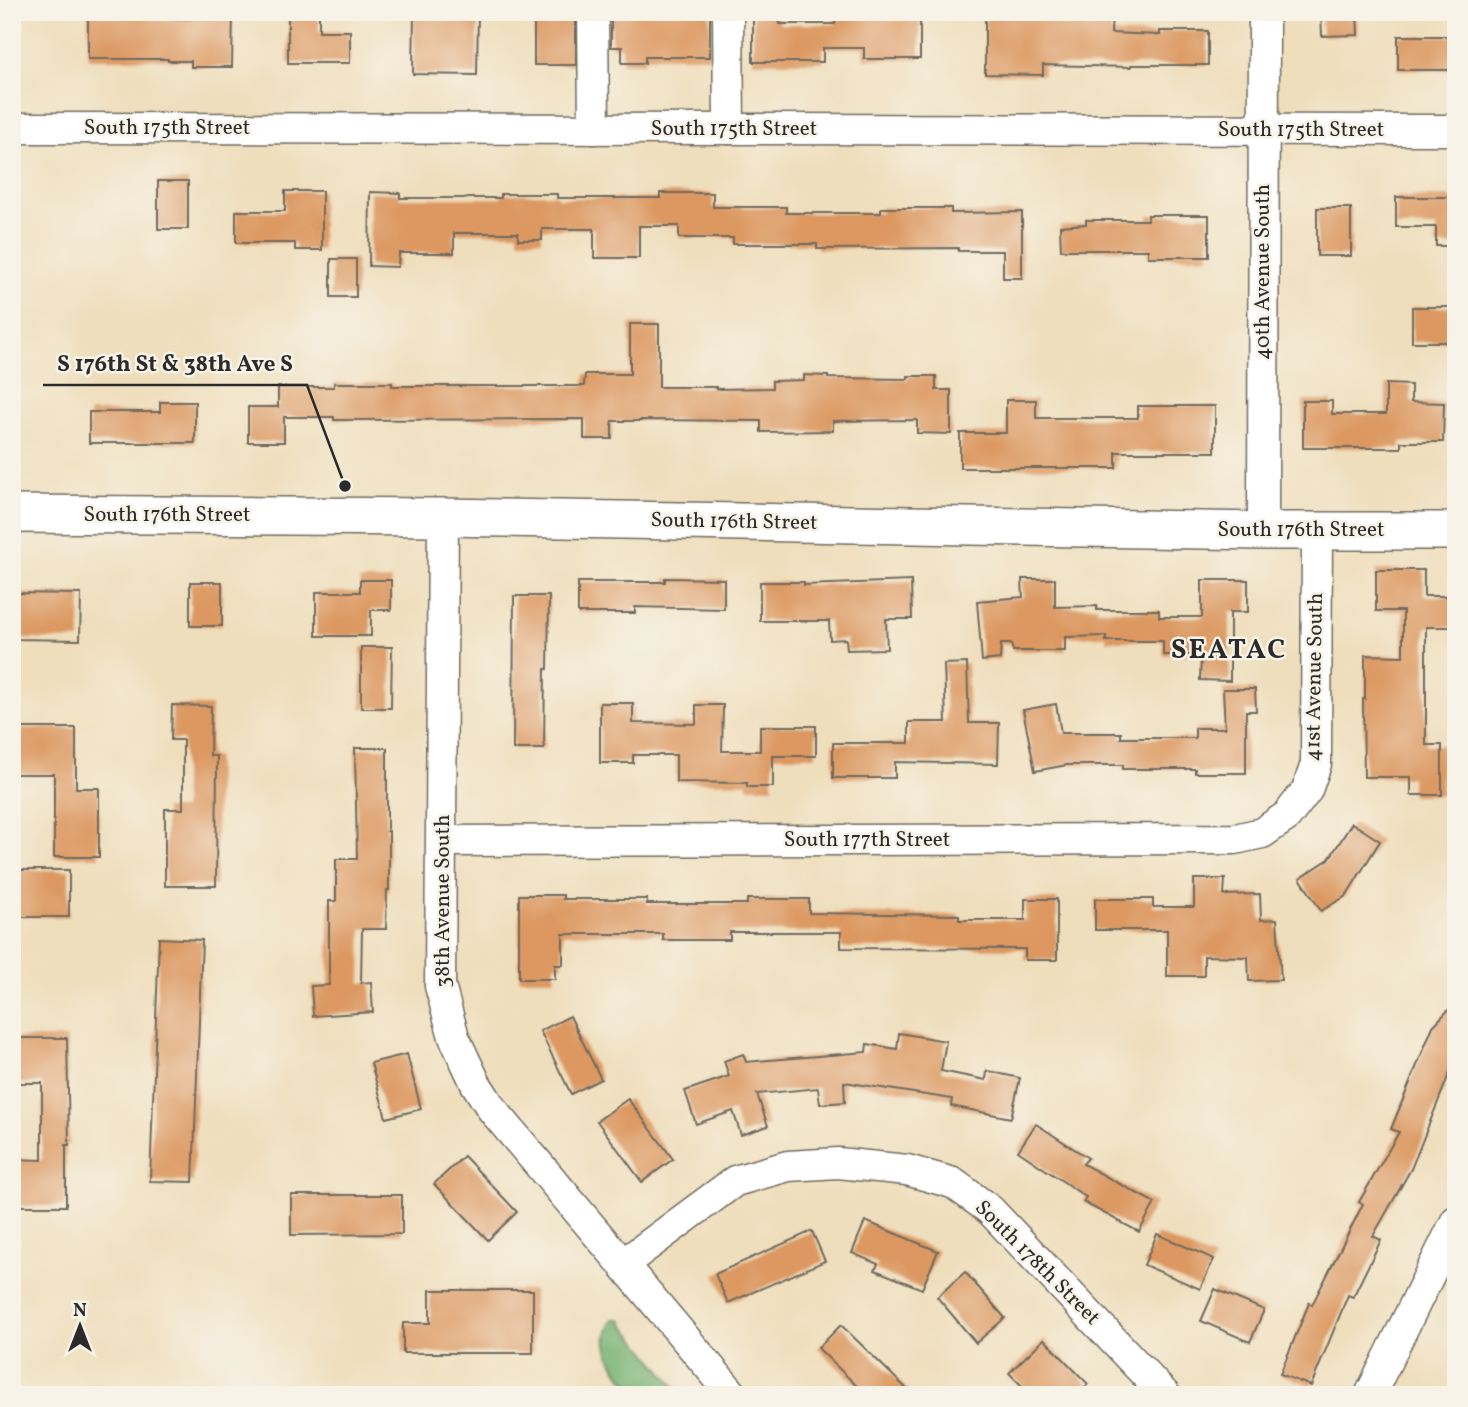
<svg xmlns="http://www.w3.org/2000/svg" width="1468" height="1407" font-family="Vollkorn,serif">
	<rect width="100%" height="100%" fill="#f7f3e8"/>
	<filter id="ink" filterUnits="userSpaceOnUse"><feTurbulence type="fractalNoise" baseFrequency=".0143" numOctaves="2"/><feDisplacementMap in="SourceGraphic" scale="14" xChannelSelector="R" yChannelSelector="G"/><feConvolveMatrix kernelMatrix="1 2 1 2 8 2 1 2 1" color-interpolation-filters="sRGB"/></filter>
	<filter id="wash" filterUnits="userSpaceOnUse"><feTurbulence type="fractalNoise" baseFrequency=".00686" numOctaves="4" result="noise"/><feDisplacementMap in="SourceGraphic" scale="28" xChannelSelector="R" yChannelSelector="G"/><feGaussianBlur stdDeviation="1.57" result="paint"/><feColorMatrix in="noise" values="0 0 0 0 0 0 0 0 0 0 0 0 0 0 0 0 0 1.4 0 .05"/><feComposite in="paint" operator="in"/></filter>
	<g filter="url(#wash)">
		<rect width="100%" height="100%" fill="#efdebc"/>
		<path fill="#78b272" stroke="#526e4e" stroke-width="2" d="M613,1319H621L625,1326L682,1395C671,1395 653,1398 643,1393C624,1385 604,1356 607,1335C608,1330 611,1324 613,1319Z"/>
		<g id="blocks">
			<g fill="#dc9861">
				<polygon points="88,12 148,12 148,18 191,19 191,12 233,12 232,67 191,67 191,61 168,61 168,59 88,59"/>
				<polygon points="414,12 478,12 477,75 413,74"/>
				<rect x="534" y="12" width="42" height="53"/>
				<polygon points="611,12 710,12 710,57 645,57 645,63 622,63 622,47 611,47"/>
				<polygon points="753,12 780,12 780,24 835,24 835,12 920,12 920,59 864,59 864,48 823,48 823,62 753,62"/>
				<polygon points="985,12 1112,12 1111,33 1160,35 1160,31 1208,31 1208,65 1131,65 1131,67 1043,65 1043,75 985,74"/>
				<polygon points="1321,12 1357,12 1358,35 1322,36"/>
				<polygon points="288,13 319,13 319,31 350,31 350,63 288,63"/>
				<rect x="1398" y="36" width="58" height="34"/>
				<rect x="158" y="181" width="30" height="48"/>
				<polygon points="285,191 322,191 322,250 295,250 295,243 236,243 236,211 285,211"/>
				<polygon points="370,192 400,193 400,198 501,198 501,194 557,194 557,198 660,198 660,193 713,193 713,207 786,207 786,213 881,213 881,208 951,208 951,213 1022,212 1022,278 1003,278 1003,251 958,251 958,248 817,249 817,244 733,244 733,238 679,238 679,226 639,226 639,258 594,258 594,229 542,229 542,240 518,240 518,233 454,233 454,253 399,253 398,267 369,266"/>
				<polygon points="1396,197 1456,197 1456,246 1436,246 1436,227 1396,227"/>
				<rect x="1317" y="208" width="34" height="48"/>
				<polygon points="1148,215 1209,215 1209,257 1148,257 1148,250 1061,250 1060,226 1086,224 1086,220 1148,220"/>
				<rect x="331" y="259" width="25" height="38"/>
				<rect x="1412" y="307" width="44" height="35"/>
				<polygon points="630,324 659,324 659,387 716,387 716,389 772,388 772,381 804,380 804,375 828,376 828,378 908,379 908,376 936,376 936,390 951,390 951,434 917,433 917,420 833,421 833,431 761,432 761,421 641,420 641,421 612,421 612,439 584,439 584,419 334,420 334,417 284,417 284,442 248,442 248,407 278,407 278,387 334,387 334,383 392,383 392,386 584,386 585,374 630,374"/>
				<polygon points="1386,384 1411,385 1411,402 1444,403 1443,442 1401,442 1401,448 1303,448 1303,401 1332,401 1332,414 1386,414"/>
				<polygon points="1006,400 1036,400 1036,418 1138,418 1138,406 1215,406 1215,452 1116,452 1116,468 960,468 960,433 1006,433"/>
				<polygon points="160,402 195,402 195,443 89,443 89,412 160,412"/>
				<polygon points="1376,570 1424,570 1424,596 1456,596 1456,627 1426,627 1426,745 1442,745 1442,795 1411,795 1411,777 1364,777 1363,699 1365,699 1365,655 1403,656 1403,611 1376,611"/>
				<polygon points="665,578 724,579 724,609 635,607 635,613 578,613 578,582 665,582"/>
				<polygon points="1022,579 1055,579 1055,607 1097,606 1097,610 1159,610 1159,617 1202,617 1202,580 1248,580 1248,612 1230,612 1230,681 1200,680 1201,655 1163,655 1163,641 1106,641 1106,636 1065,637 1065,651 1013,651 1011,644 1001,644 1000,659 982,661 977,601 1023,597"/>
				<polygon points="360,580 391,580 391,610 371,610 371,636 316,636 316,592 360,592"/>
				<polygon points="911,581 912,619 886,619 887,649 847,650 846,639 830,640 829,621 760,621 760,582 804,582 804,585"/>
				<rect x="190" y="582" width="32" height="44"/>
				<polygon points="12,593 81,594 80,640 12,639"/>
				<polygon points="514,596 549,596 548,669 545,669 544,749 513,749"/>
				<polygon points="361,647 392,647 391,708 361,708"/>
				<polygon points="967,663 969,723 999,723 998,764 895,762 895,778 833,778 833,743 909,743 909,722 946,722 944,664"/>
				<polygon points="1223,689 1255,689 1256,711 1246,711 1246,773 1195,773 1195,769 1123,769 1123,765 1067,765 1035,771 1023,710 1056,704 1061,733 1121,733 1121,738 1195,738 1195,728 1225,728"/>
				<polygon points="600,703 633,703 633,723 696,724 696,705 723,705 722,751 760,751 760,726 816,726 816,756 773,756 773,787 747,787 747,783 676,782 676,755 633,755 633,763 600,763"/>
				<polygon points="172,705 211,706 210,756 217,756 216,886 165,886 165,809 183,809 183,740 171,740"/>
				<polygon points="12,728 76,728 76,788 99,788 99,857 54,857 54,774 12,774"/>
				<polygon points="355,748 387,748 387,831 389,831 389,890 387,890 386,929 362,929 361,983 371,982 373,1012 313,1016 311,986 329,985 329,901 336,901 336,859 357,859"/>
				<polygon points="1352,823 1380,841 1346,896 1321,911 1300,878 1329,859"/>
				<rect x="12" y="870" width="57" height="47"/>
				<polygon points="1194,879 1225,879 1224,895 1260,894 1261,920 1277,919 1281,980 1249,981 1248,957 1204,956 1204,976 1167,976 1167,930 1095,930 1095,899 1153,899 1153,907 1194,907"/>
				<polygon points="519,895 563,895 563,899 647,899 647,904 747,904 747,899 809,899 809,913 959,915 959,920 1025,920 1025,899 1057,899 1057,960 1025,960 1025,949 841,948 841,932 730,932 730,940 663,940 663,934 563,934 563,965 555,965 555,979 519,979"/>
				<polygon points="159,938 202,940 193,1182 150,1181"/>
				<polygon points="1456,1002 1456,1057 1411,1169 1373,1236 1381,1240 1353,1297 1348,1295 1311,1386 1280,1374 1309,1303 1312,1305 1363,1204 1359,1202 1399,1132 1391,1129 1433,1026"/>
				<polygon points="570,1016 601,1079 571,1094 540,1031"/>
				<polygon points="899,1033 946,1041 941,1071 986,1080 987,1071 1020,1078 1011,1118 951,1106 952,1099 844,1082 845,1102 820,1104 818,1088 757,1094 768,1126 741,1135 733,1111 696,1124 685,1091 729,1076 724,1061 743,1054 746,1062 866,1052 867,1044 897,1049"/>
				<polygon points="12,1038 67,1038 69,1145 66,1145 66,1206 12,1206 12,1159 42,1160 42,1083 12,1083"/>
				<polygon points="407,1054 421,1109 386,1118 371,1063"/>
				<polygon points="628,1099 673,1159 642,1182 597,1121"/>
				<polygon points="1036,1124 1088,1158 1083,1164 1155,1203 1139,1232 1083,1202 1086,1197 1018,1151"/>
				<polygon points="464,1156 517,1212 488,1240 434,1184"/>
				<polygon points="291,1195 402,1195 402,1234 291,1235"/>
				<polygon points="865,1221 938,1251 922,1289 875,1270 878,1264 852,1253"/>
				<polygon points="812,1231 825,1261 728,1303 715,1274"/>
				<polygon points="1157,1234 1214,1259 1200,1289 1144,1265"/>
				<polygon points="965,1272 1005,1318 976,1343 937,1297"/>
				<polygon points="1215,1289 1264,1310 1250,1342 1201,1321"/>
				<polygon points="430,1290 533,1290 533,1353 403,1353 403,1323 430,1323"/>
				<polygon points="841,1325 913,1395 866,1395 818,1348"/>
				<polygon points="1044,1339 1088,1384 1078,1395 1031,1395 1009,1373"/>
			</g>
		</g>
	</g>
	<g filter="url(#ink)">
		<use href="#blocks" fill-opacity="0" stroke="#706a5e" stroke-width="2"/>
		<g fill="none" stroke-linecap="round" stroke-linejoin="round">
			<g stroke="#706a5e" stroke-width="33">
				<g id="minor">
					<polyline points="593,12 594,129"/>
					<polyline points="728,12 729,129"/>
					<polyline points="12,128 1456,130"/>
					<polyline points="443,517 440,986 454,1037 476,1084 492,1109 733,1395"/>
					<polyline points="1263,531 1264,12"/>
					<polyline points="442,841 1235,839 1262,833 1287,816 1307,790 1316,764 1317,530"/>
					<polyline points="623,1264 735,1181 788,1166 838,1163 907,1170 953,1183 990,1210 1165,1395"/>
					<polyline points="1370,1395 1456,1221"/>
				</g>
			</g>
			<g stroke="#706a5e" stroke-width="40">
				<polyline id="tertiary" points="12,514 443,517 1263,531 1456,531"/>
			</g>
			<use href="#minor" stroke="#fff" stroke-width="30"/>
			<use href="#tertiary" stroke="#fff" stroke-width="37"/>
		</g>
	</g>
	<g text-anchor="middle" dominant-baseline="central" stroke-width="5" stroke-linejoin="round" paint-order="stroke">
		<g font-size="21" fill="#2b2b2b" stroke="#f7f3e8">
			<text x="167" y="128">South 175th Street</text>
			<text x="734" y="129">South 175th Street</text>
			<text x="1301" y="130">South 175th Street</text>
			<text transform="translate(1263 272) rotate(-90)">40th Avenue South</text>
			<text x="167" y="515">South 176th Street</text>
			<text transform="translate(734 522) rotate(1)">South 176th Street</text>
			<text x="1301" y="530">South 176th Street</text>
			<text transform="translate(1315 677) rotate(-89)">41st Avenue South</text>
			<text x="867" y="840">South 177th Street</text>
			<text transform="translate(443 901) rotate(-90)">38th Avenue South</text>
			<text transform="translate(1037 1263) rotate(45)">South 178th Street</text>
		</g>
		<g font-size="28" font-weight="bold" letter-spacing="2" fill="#2b2b2b" stroke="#f7f3e8">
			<text x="1229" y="650">SEATAC</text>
		</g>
	</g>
	<path fill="none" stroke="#2b2b2b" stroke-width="2.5" d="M345 486L307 385H43"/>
	<circle fill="#2b2b2b" stroke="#f7f3e8" stroke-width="2.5" cx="345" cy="486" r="7"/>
	<g font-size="23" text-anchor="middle" font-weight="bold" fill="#2b2b2b" stroke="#f7f3e8" stroke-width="5" stroke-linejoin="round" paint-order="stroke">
		<text x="175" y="371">S 176th St &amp; 38th Ave S</text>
	</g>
	<rect width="1468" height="1407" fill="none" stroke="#f7f3e8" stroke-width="42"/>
	<g transform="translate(80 1326)" stroke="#f7f3e8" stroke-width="5" paint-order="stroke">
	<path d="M0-5L12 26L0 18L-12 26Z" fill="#2b2b2b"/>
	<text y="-10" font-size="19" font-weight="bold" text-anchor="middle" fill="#2b2b2b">N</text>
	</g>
</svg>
